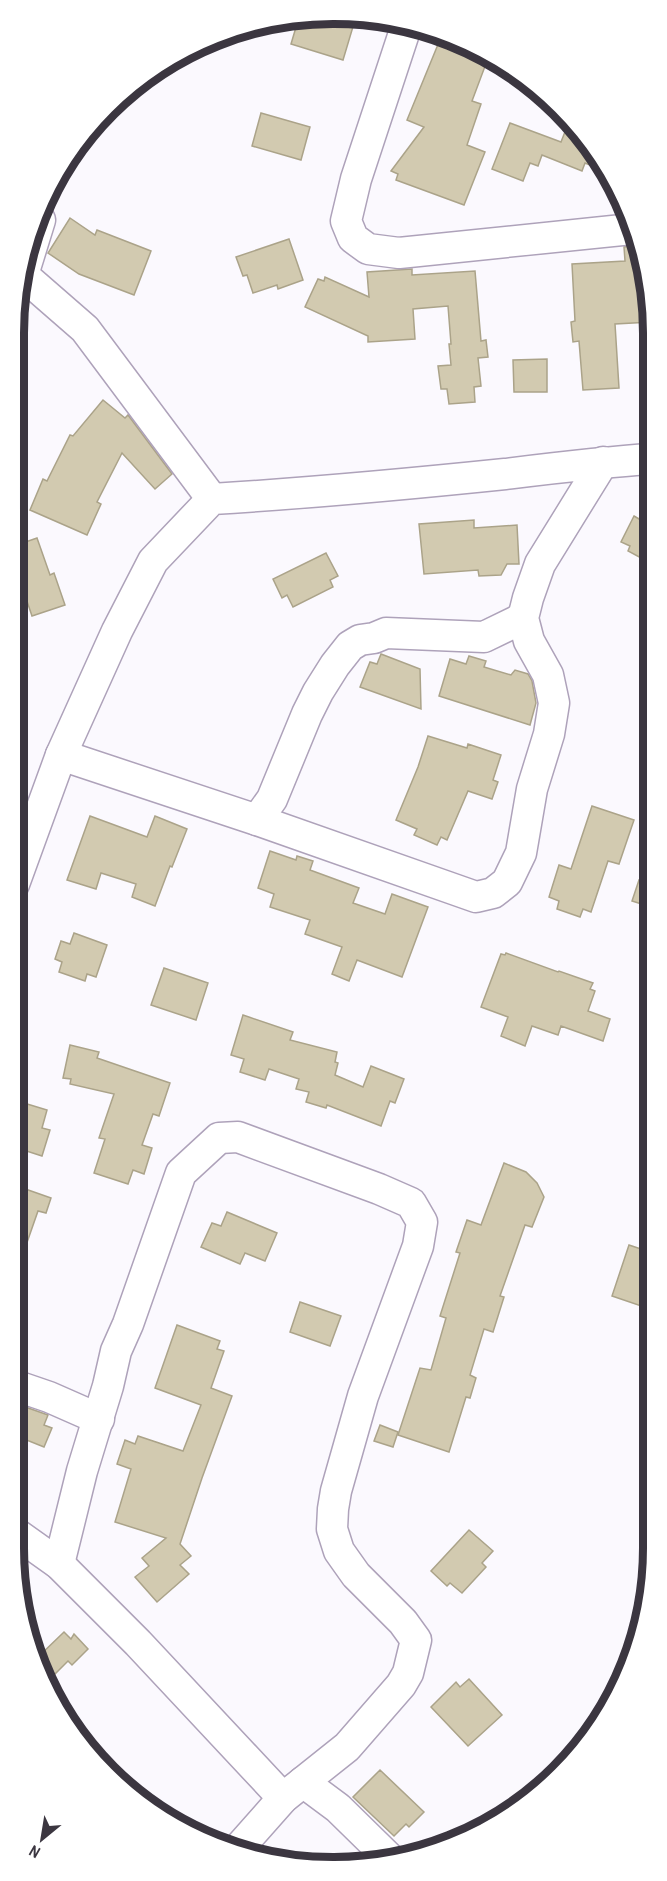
<svg xmlns="http://www.w3.org/2000/svg" width="667" height="1881" font-family="'Archivo Narrow',sans-serif">
	<rect width="100%" height="100%" fill="#fbf9fe"/>
	<g fill="#d2cab0" stroke="#aba389" stroke-width="1.5">
		<polygon points="299,17 355,20 343,60 291,44"/>
		<polygon points="439,42 487,61 472,101 481,104 467,145 485,152 464,205 396,180 398,174 391,171 424,127 407,120"/>
		<polygon points="261,113 310,127 301,160 252,146"/>
		<polygon points="570,119 574,122 607,172 585,163 582,171 542,155 538,166 530,163 523,181 492,169 510,123 561,142"/>
		<polygon points="70,218 95,235 97,230 151,251 134,295 79,274 48,253"/>
		<polygon points="289,239 303,280 278,289 277,285 253,293 247,275 243,276 236,257"/>
		<polygon points="637,245 651,291 651,322 615,324 619,388 583,390 579,341 573,342 571,322 575,321 572,264 625,261 624,247"/>
		<polygon points="412,269 412,275 475,271 481,341 486,340 488,357 478,358 481,386 474,387 475,402 449,404 447,389 441,389 438,366 451,365 449,344 451,344 448,306 413,309 415,339 368,342 368,336 305,307 318,279 324,281 325,277 369,297 367,272"/>
		<polygon points="547,359 547,392 514,392 513,360"/>
		<polygon points="103,400 125,418 128,415 172,474 155,489 122,453 97,502 101,504 87,535 30,510 43,479 47,481 70,435 73,436"/>
		<polygon points="634,516 651,526 651,558 646,555 643,559 628,551 630,546 621,542"/>
		<polygon points="474,520 474,528 517,525 519,564 507,564 501,575 479,576 478,570 424,574 419,524"/>
		<polygon points="37,538 50,575 54,573 65,605 32,616 14,563 14,546"/>
		<polygon points="326,553 338,576 330,580 333,587 293,607 287,595 282,598 273,579"/>
		<polygon points="381,654 420,669 421,709 360,687 370,662 377,664"/>
		<polygon points="469,656 486,661 484,667 511,675 515,670 528,674 532,681 536,703 530,725 439,696 450,659 466,664"/>
		<polygon points="428,736 467,748 468,744 501,755 493,780 498,782 492,799 468,791 447,840 441,837 437,845 414,835 417,829 396,820 418,767"/>
		<polygon points="592,806 634,820 619,864 608,861 591,912 583,909 580,917 557,909 559,901 549,897 559,865 571,869"/>
		<polygon points="90,816 147,837 155,816 187,829 172,867 170,866 155,906 132,897 136,884 101,873 96,889 67,880"/>
		<polygon points="270,851 296,860 297,856 313,861 310,870 359,888 353,903 385,914 392,894 428,907 402,977 357,960 349,981 332,974 342,947 305,934 310,920 270,907 274,894 258,888"/>
		<polygon points="639,880 652,884 652,894 648,906 632,901"/>
		<polygon points="74,933 107,945 96,977 87,974 85,981 59,972 62,962 55,959 61,941 70,944"/>
		<polygon points="506,953 558,972 559,971 593,983 590,989 595,991 588,1011 610,1019 603,1041 561,1026 558,1035 532,1026 525,1046 501,1036 508,1017 481,1007 501,954 505,955"/>
		<polygon points="164,968 208,983 196,1020 151,1005"/>
		<polygon points="243,1015 293,1032 290,1040 337,1052 335,1062 338,1063 335,1075 363,1087 371,1066 404,1079 395,1103 390,1101 381,1126 327,1105 326,1108 306,1102 309,1092 296,1089 299,1079 269,1069 265,1080 240,1072 244,1059 231,1055"/>
		<polygon points="70,1045 99,1052 97,1058 170,1083 159,1116 153,1114 142,1145 152,1148 144,1174 133,1170 128,1184 94,1173 105,1139 99,1138 114,1094 70,1084 71,1079 63,1078"/>
		<polygon points="14,1100 47,1110 42,1128 50,1130 42,1156 14,1147"/>
		<polygon points="504,1163 526,1172 537,1183 544,1197 532,1227 525,1225 500,1296 504,1297 493,1332 484,1329 470,1375 476,1378 470,1398 466,1397 449,1452 398,1435 420,1368 431,1370 446,1318 440,1316 460,1253 456,1252 467,1220 481,1225"/>
		<polygon points="14,1185 51,1198 46,1213 38,1211 16,1274 14,1273"/>
		<polygon points="227,1212 277,1233 265,1261 245,1253 240,1264 201,1247 212,1223 221,1226"/>
		<polygon points="629,1245 653,1253 644,1284 653,1287 653,1310 612,1296"/>
		<polygon points="300,1302 341,1316 330,1346 290,1332"/>
		<polygon points="177,1325 220,1341 217,1349 224,1351 211,1388 232,1396 202,1478 180,1544 191,1556 180,1565 189,1574 157,1602 135,1577 149,1566 142,1558 166,1538 115,1522 131,1469 117,1464 125,1440 135,1444 138,1436 183,1451 201,1405 155,1388"/>
		<polygon points="14,1403 48,1415 44,1425 52,1428 44,1447 14,1435"/>
		<polygon points="380,1425 398,1432 393,1447 374,1441"/>
		<polygon points="469,1530 493,1551 482,1563 486,1567 462,1593 450,1583 447,1586 431,1571"/>
		<polygon points="64,1632 71,1639 74,1634 88,1649 72,1665 68,1661 46,1683 38,1670 36,1659"/>
		<polygon points="469,1679 502,1715 468,1746 431,1707 456,1682 460,1687"/>
		<polygon points="380,1770 424,1812 409,1827 406,1824 394,1836 353,1797"/>
	</g>
	<g fill="none" stroke-linecap="round" stroke-linejoin="round">
		<g stroke="#aea2ba" stroke-width="33">
			<g id="minor">
				<polyline points="407,24 356,179 346,221 353,238 368,249 399,253 632,229"/>
				<polyline points="40,220 23,275 85,329 212,499"/>
				<polyline points="61,755 257,820 476,897 493,893 507,882 521,853 532,789 549,734 554,703 548,675 529,641 523,618 528,598 540,564 603,462"/>
				<polyline points="257,820 272,799 307,714 318,692 335,665 350,646 360,640 374,638 386,633 484,637 523,618"/>
				<path d="M14,884L61,755L117,631L153,561L212,499C310,493 408,484 505,474C554,468 602,462 651,459"/>
				<polyline points="14,1385 49,1397 99,1419"/>
				<polyline points="14,1532 59,1564 138,1643 283,1798"/>
				<polyline points="59,1564 82,1471 108,1386 116,1351 128,1324 181,1173 219,1138 238,1137 379,1189 411,1203 422,1222 418,1246 363,1396 336,1491 333,1509 332,1529 339,1551 356,1575 403,1622 416,1640 408,1673 401,1685 347,1747 283,1798 238,1849"/>
				<polyline points="303,1782 338,1808 389,1858"/>
			</g>
		</g>
		<use href="#minor" stroke="#fff" stroke-width="30"/>
	</g>
	<path d="M0 0H667V1881H0ZM333 24H334A309 309 0 0 1 643 333V1548A309 309 0 0 1 334 1857H333A309 309 0 0 1 24 1548V333A309 309 0 0 1 333 24Z" fill="#fff" fill-rule="evenodd"/>
	<path fill="none" stroke="#3b3640" stroke-width="8" d="M333 24H334A309 309 0 0 1 643 333V1548A309 309 0 0 1 334 1857H333A309 309 0 0 1 24 1548V333A309 309 0 0 1 333 24Z"/>
	<g transform="translate(42 1839) rotate(210)" stroke="#ffffff" stroke-width="4.5" paint-order="stroke">
	<path d="M0-4.5L10 22L0 15L-10 22Z" fill="#3b3640"/>
	<text y="-9" font-size="16" font-weight="bold" text-anchor="middle" fill="#3b3640">N</text>
	</g>
</svg>
